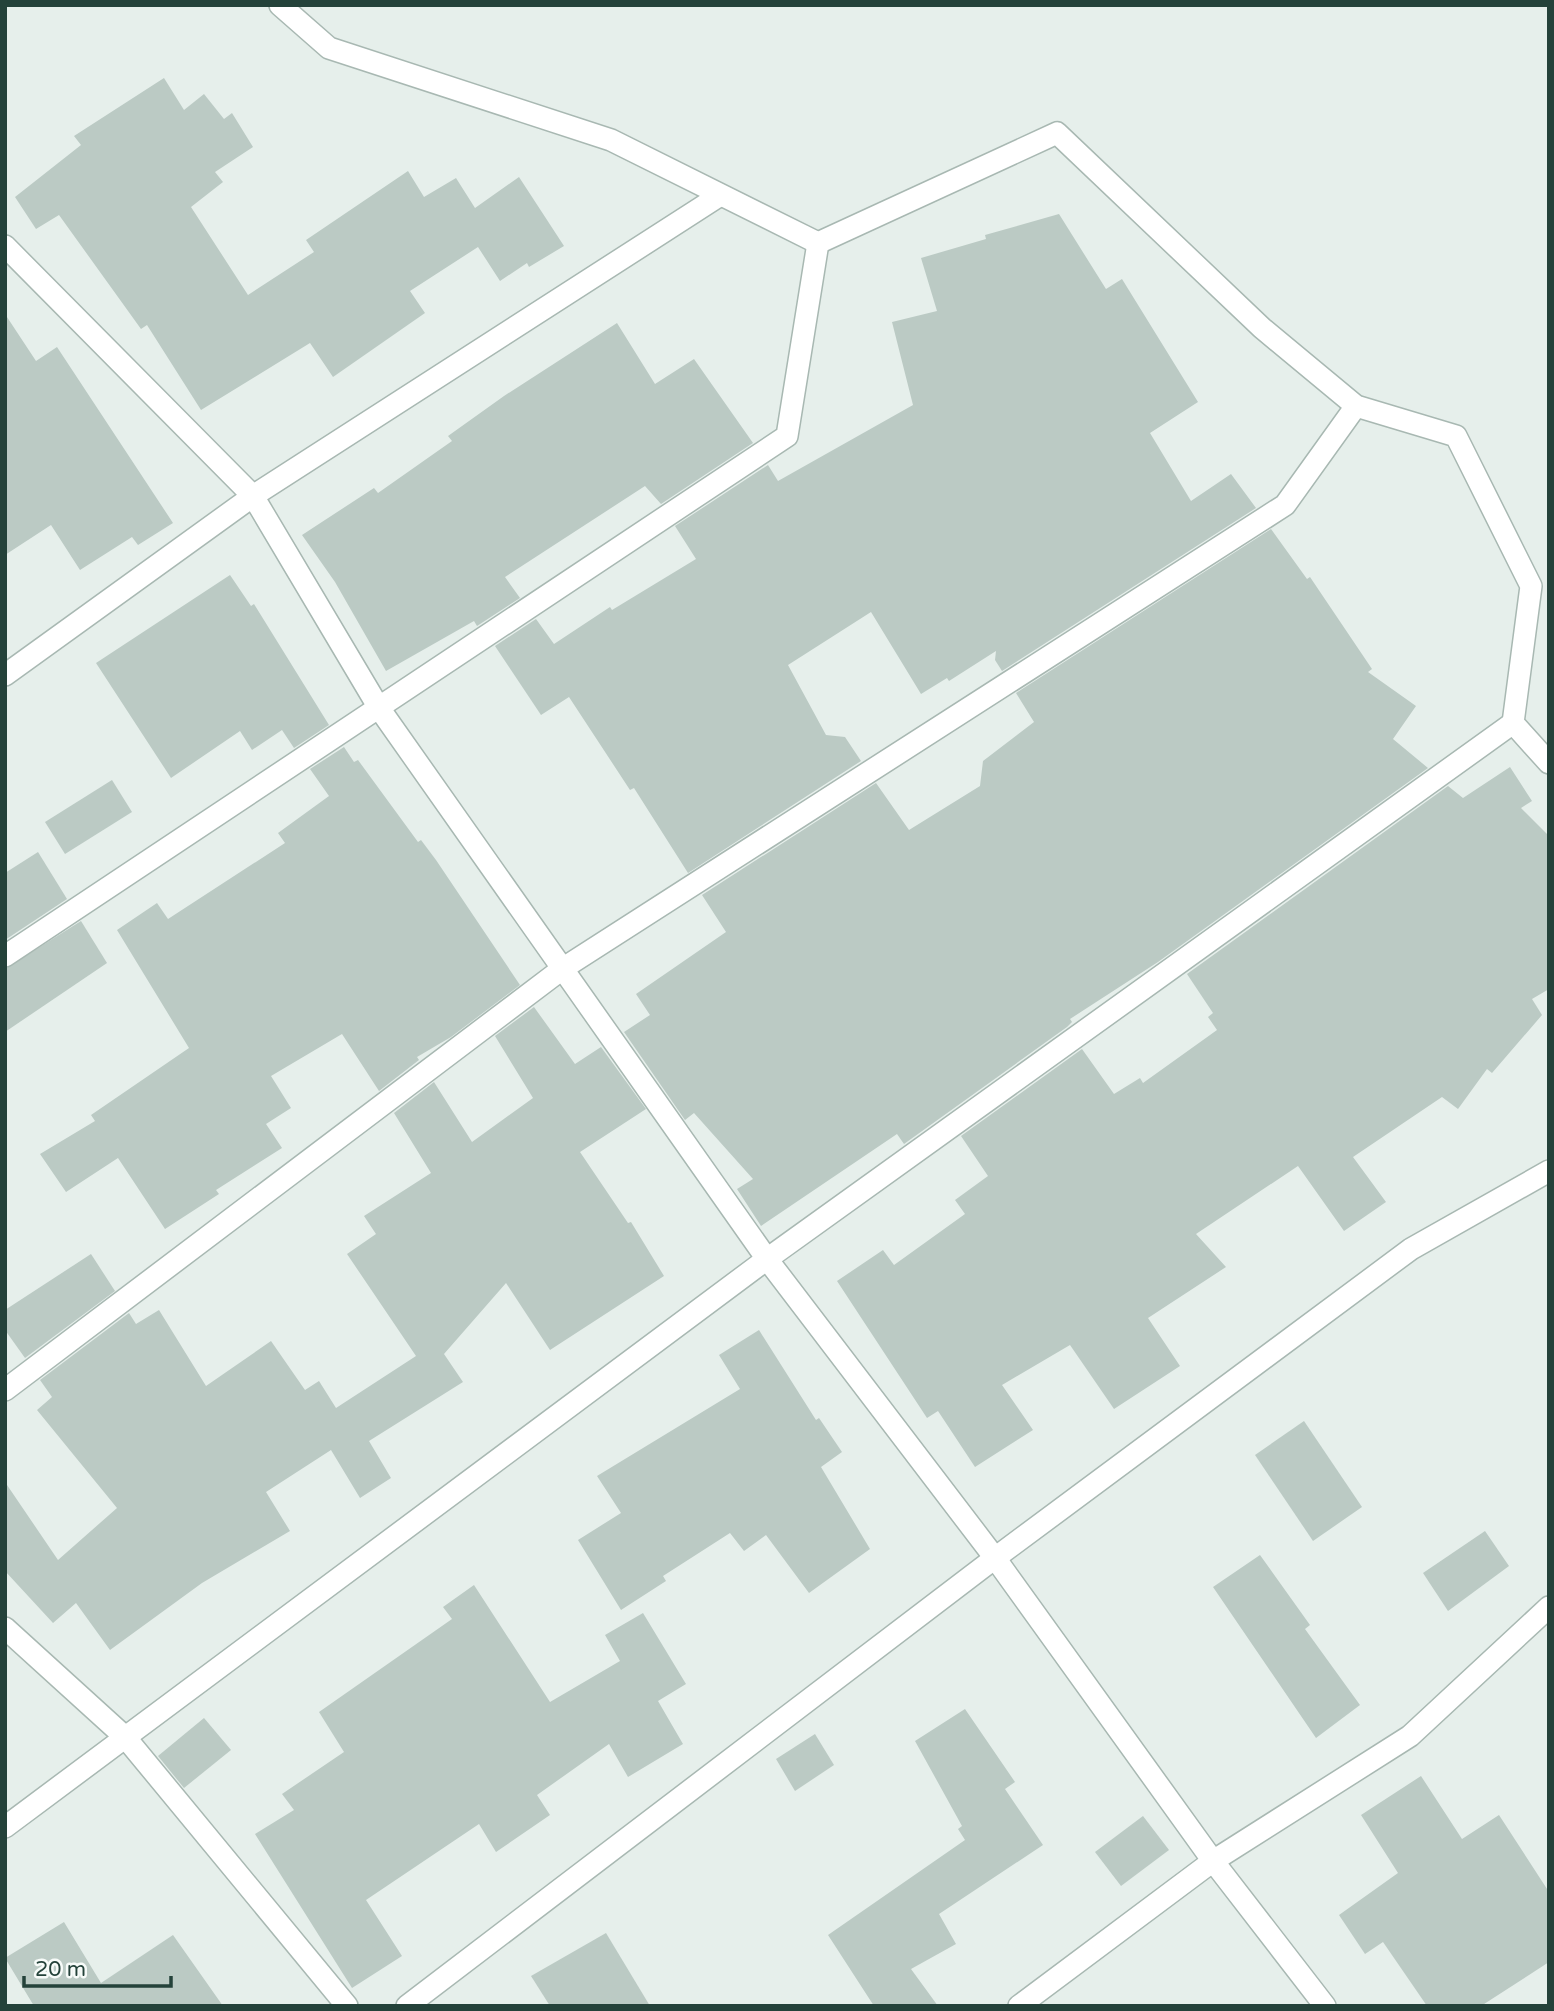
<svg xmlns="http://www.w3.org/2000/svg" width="1554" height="2011" font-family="'Varela Round',sans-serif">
	<rect width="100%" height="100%" fill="#e6efeb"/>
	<g fill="#bbcac4">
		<polygon points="164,78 184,110 204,94 224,119 232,113 253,147 215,172 223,182 191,207 248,295 314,252 306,240 408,171 424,197 456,178 475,208 519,177 564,246 529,267 527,263 500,281 478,247 410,291 425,313 333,377 310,343 201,410 147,325 141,329 59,215 36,229 15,197 81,145 74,136"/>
		<polygon points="1059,214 1106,289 1122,279 1198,402 1150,433 1191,501 1231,474 1256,508 1002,671 995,660 996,651 949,681 947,678 921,694 871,612 788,665 826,735 845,737 861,761 688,873 634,788 630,790 569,697 541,715 495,646 536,619 554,644 610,607 612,610 696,559 675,526 768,465 778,481 913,405 892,322 937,311 921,258 986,239 985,235"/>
		<polygon points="5,314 36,361 57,347 173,523 138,545 132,537 80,570 51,525 5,555"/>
		<polygon points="617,323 655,384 694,359 753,443 661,504 645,486 505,577 520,598 477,626 474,621 386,671 335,582 302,535 374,488 378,493 452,441 448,436 504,396"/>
		<polygon points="1271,529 1307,579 1310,577 1372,669 1368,672 1416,706 1393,739 1428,768 1158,962 1070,1019 1072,1022 1067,1027 904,1144 897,1134 761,1226 737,1189 753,1179 694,1113 685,1120 624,1032 650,1015 636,994 726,932 702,895 876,783 909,830 980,786 983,761 1034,722 1016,693"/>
		<polygon points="230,575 251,606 254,604 329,725 294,748 282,730 252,750 240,731 171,778 96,663"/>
		<polygon points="344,747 354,762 358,760 418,842 421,840 436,860 520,985 451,1037 417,1057 419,1060 379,1091 342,1034 271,1076 291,1108 266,1124 282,1148 216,1190 219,1194 165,1229 118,1158 66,1192 40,1154 95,1121 91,1115 189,1048 117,930 157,903 168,919 285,843 278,833 329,796 310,769"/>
		<polygon points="1510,767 1532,801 1521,808 1549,836 1549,989 1532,999 1542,1015 1492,1073 1487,1069 1458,1109 1442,1097 1353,1157 1386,1202 1344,1231 1298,1166 1196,1234 1226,1267 1148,1318 1180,1366 1114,1409 1070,1345 1002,1385 1033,1430 975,1467 938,1411 927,1418 837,1281 883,1250 894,1265 965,1214 955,1200 988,1176 961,1136 1082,1049 1114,1094 1140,1078 1143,1083 1217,1030 1208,1017 1213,1013 1187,974 1448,786 1463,798"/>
		<polygon points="112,780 132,812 65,854 45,822"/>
		<polygon points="38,852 67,899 5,940 5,873"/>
		<polygon points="81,921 107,963 5,1032 5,969"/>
		<polygon points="534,1007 575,1064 601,1047 646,1109 580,1152 628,1223 631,1222 664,1276 550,1350 506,1283 444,1354 463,1382 369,1441 391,1478 360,1498 331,1450 266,1492 290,1531 202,1583 110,1650 76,1603 53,1623 5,1571 5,1482 58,1560 117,1508 37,1410 52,1397 40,1380 129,1313 136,1324 159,1310 206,1386 271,1341 305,1390 319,1381 336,1408 416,1356 347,1254 376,1234 364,1216 431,1173 394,1113 434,1082 472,1142 533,1098 495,1036"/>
		<polygon points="91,1254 115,1291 25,1358 5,1330 5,1310"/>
		<polygon points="759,1330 816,1420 819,1418 842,1452 821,1467 870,1549 809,1593 766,1535 744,1551 730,1533 663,1576 666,1581 621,1610 578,1540 621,1513 597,1476 740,1389 719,1355"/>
		<polygon points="1304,1421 1362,1507 1313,1541 1255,1455"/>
		<polygon points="1485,1531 1509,1566 1448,1611 1423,1573"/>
		<polygon points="1260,1555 1310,1625 1305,1629 1360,1705 1316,1738 1213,1587"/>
		<polygon points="474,1585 550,1702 620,1661 605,1635 643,1613 686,1684 658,1701 683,1744 628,1777 609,1744 537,1795 550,1815 496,1852 479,1824 366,1900 402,1956 352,1988 255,1834 294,1810 282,1794 344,1752 319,1712 452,1619 443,1607"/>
		<polygon points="965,1709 1015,1782 1005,1789 1043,1845 939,1914 956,1944 911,1969 938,2006 874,2006 828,1935 965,1840 958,1829 962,1826 915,1741"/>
		<polygon points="204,1718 231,1750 184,1788 158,1756"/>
		<polygon points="815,1734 834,1765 795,1791 776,1759"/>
		<polygon points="1421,1776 1462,1839 1499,1815 1549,1892 1549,1962 1481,2006 1427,2006 1383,1942 1365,1954 1339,1915 1398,1873 1361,1815"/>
		<polygon points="1143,1816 1169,1850 1121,1886 1095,1852"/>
		<polygon points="64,1922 101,1983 173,1935 223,2006 34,2006 5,1958"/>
		<polygon points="606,1933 650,2006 550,2006 531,1976"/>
	</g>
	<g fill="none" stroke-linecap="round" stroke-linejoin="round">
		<g stroke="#a8b8b2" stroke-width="24">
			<g id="minor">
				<polyline points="280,5 329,48 611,140 818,243 1057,133 1262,328 1356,406 1456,436 1531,586 1513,723 1549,763"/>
				<polyline points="5,246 253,496 379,708 767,1259 995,1558 1213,1861 1325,2006"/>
				<polyline points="5,675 253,496 719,196"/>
				<polyline points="5,956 787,436 818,243"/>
				<polyline points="5,1390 562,969 1285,505 1356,406"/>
				<polyline points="5,1628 125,1737 347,2006"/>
				<polyline points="5,1827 767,1259 1513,723"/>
				<polyline points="407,2006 995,1558 1411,1249 1549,1171"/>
				<polyline points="1019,2006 1213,1861 1410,1736 1549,1607"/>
			</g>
		</g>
		<use href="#minor" stroke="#fff" stroke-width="21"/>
	</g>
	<rect width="1554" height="2011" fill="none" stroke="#24423a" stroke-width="14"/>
	<path d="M24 1976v10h147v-10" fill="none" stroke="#24423a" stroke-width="3.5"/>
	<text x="35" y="1976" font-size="21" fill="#24423a" stroke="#f7fbf9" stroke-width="5" paint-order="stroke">20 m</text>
</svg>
